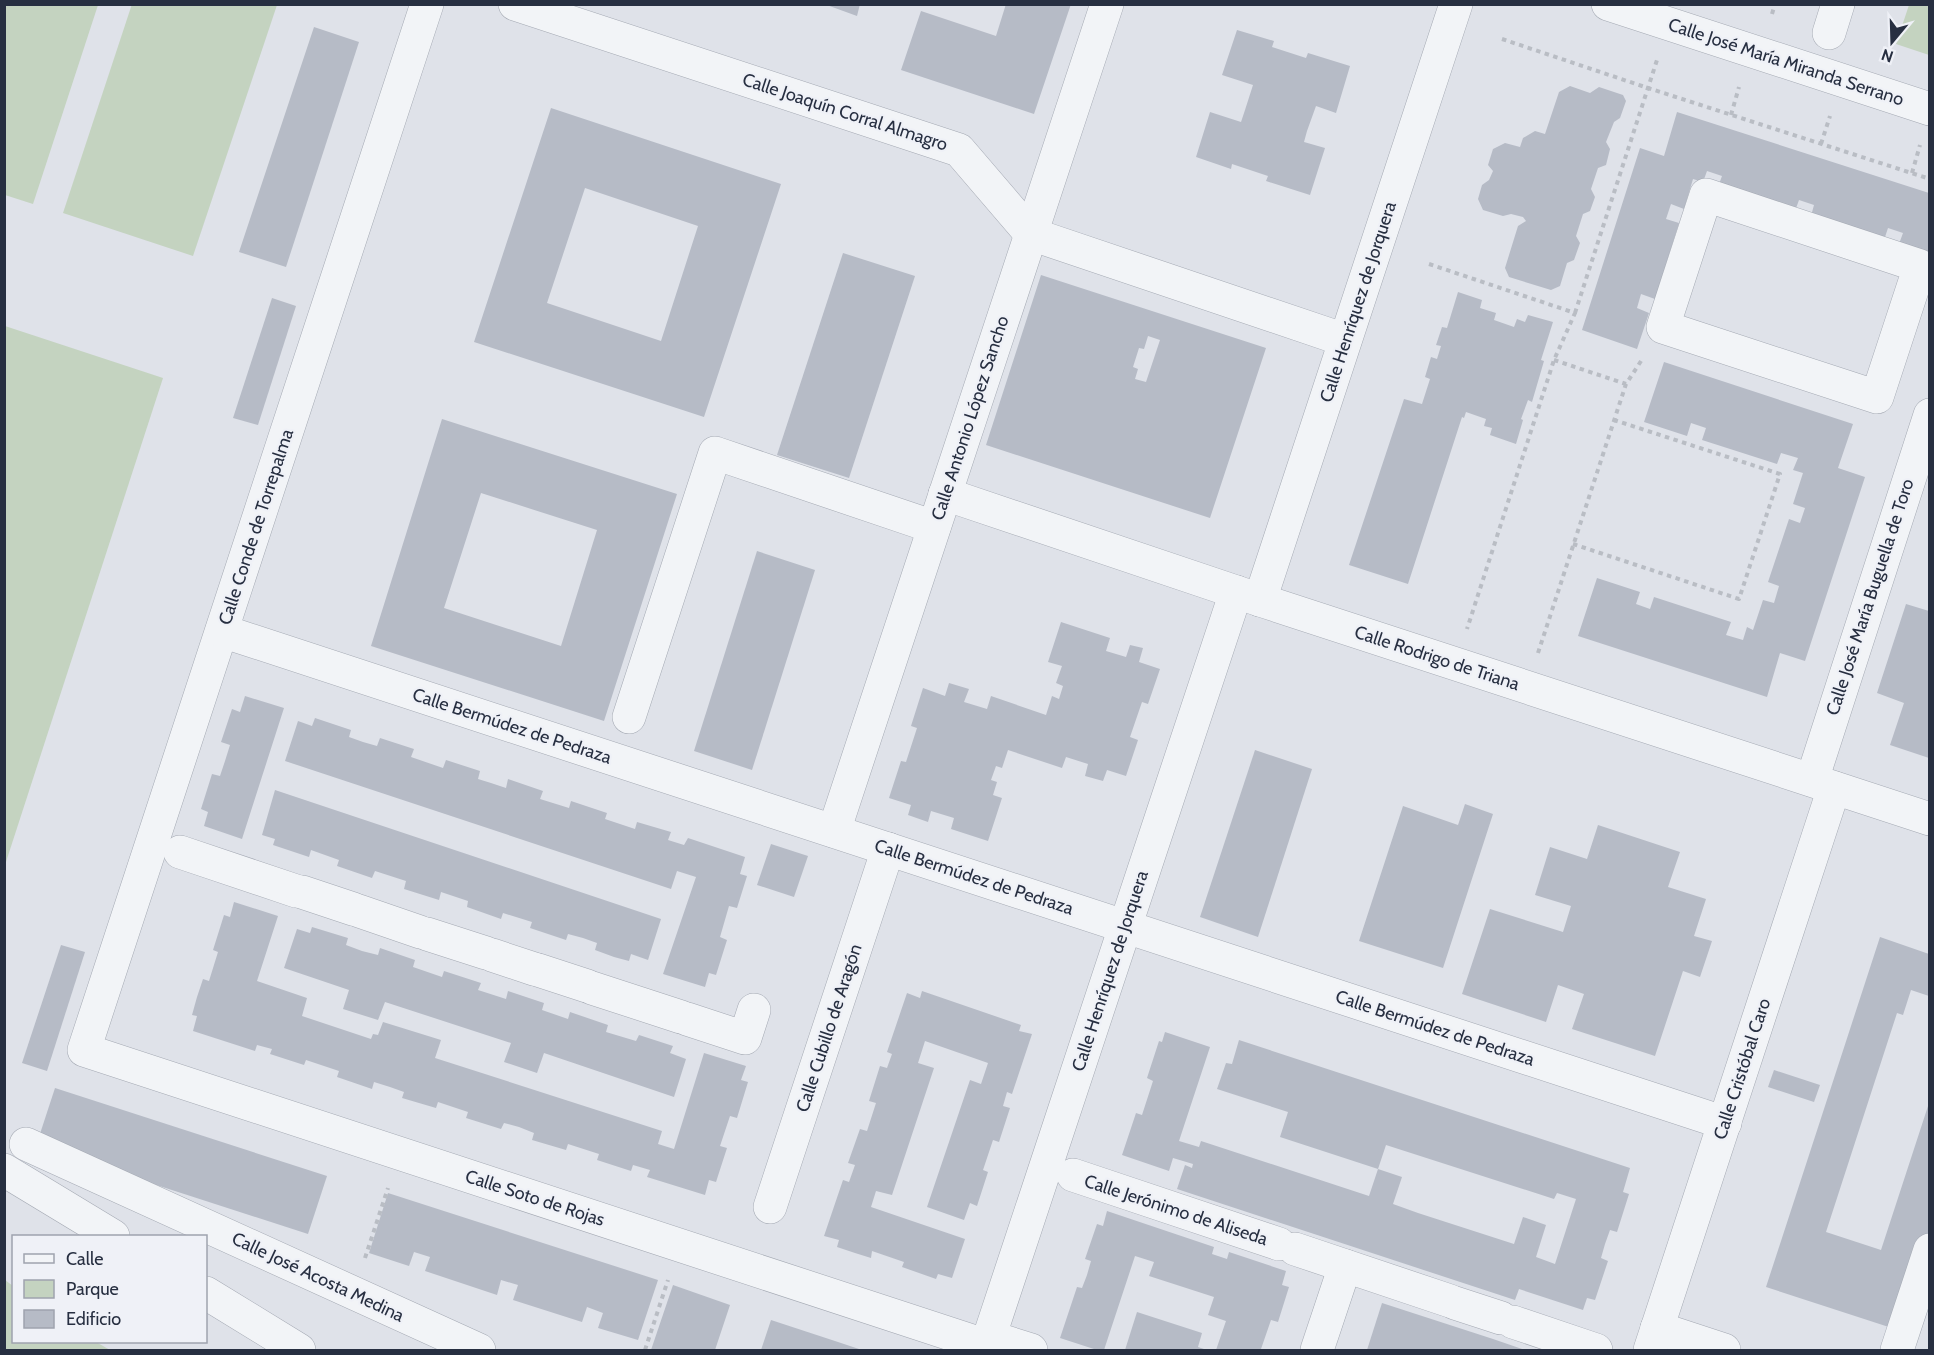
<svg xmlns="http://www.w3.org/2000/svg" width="1934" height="1355" font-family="Cabin,sans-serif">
	<rect width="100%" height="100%" fill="#dfe2e9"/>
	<g fill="#c4d3c0">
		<polygon points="5,4 98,5 33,204 5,195"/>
		<polygon points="132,4 277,5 193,256 63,213"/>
		<polygon points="1909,5 1929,5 1929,55 1896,44"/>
		<polygon points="5,326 163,378 5,865 4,326"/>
		<polygon points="5,1280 13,1286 14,1342 96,1342 110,1350 5,1350"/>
	</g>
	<g fill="#b6bbc6" fill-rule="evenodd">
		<polygon points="824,4 860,4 857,16"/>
		<polygon points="1006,4 1071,4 1034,114 901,70 921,11 996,36"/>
		<polygon points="314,27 359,42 286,267 239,252"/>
		<polygon points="1237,30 1274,41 1272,47 1306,58 1308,53 1350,66 1336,113 1316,106 1307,131 1304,142 1325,148 1310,195 1266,181 1268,176 1232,164 1231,169 1196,157 1210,112 1241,122 1245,110 1253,85 1222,75"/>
		<polygon points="1570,86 1590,93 1599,87 1623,95 1626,101 1620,118 1614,122 1606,142 1610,149 1606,165 1598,168 1591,189 1595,197 1590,211 1583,214 1576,236 1580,243 1574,260 1567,263 1560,286 1551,290 1509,277 1505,268 1518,226 1526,221 1523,217 1511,214 1503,216 1483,210 1478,199 1482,185 1489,180 1493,171 1488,165 1493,149 1505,143 1520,147 1523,138 1535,131 1545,134 1559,92"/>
		<path d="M551,108L781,184L704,417L474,342ZM585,188L698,226L661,341L547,303Z"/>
		<polygon points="1677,112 1929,193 1929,254 1899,244 1903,233 1888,228 1884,240 1811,216 1814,205 1799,200 1795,211 1718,187 1722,176 1707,171 1703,182 1693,179 1684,209 1671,204 1666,219 1679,223 1655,299 1641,294 1637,308 1649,313 1637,349 1582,330 1640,148 1664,156"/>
		<polygon points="843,253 915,276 849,478 777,455"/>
		<path d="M1041,275L1266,348L1210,518L986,445ZM1148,336L1160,340L1146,382L1135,379L1138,369L1133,367L1139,348L1144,349Z"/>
		<polygon points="1458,292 1482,300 1480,308 1496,313 1494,320 1514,327 1517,319 1525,322 1528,315 1553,322 1541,360 1544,361 1532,402 1528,400 1521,419 1523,420 1516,444 1490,435 1492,428 1484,426 1486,419 1466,412 1464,418 1462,417 1408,584 1349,565 1404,399 1422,404 1430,379 1425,377 1431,357 1437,359 1441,346 1436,345 1442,327 1447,328"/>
		<polygon points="272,298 296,306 258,425 233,418"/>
		<polygon points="1664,362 1853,424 1838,468 1865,477 1805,661 1780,653 1767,697 1578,636 1597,578 1640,592 1636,604 1650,609 1654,597 1731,622 1726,635 1743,640 1747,627 1753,630 1763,600 1774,603 1779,586 1768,582 1789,519 1800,523 1805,508 1793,504 1803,473 1793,470 1798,458 1781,453 1777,464 1702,440 1706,428 1691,423 1687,436 1644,422"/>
		<path d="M442,419L677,494L604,721L371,646ZM481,493L597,530L561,646L444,608Z"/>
		<polygon points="757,551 815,570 752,770 694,751"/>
		<polygon points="1906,604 1929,611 1929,758 1890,745 1904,703 1877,693"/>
		<polygon points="1061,622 1110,638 1106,651 1126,657 1130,645 1143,648 1139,662 1160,669 1148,704 1142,702 1130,737 1138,740 1126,776 1107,770 1103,781 1085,776 1088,764 1066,757 1062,768 1008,750 1002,768 996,766 991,780 997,782 993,795 1002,798 988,841 951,829 954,818 931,811 928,822 908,815 911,805 889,798 901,761 906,762 917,728 911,726 923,688 945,696 949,683 969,689 964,702 987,709 991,696 1046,715 1052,696 1059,699 1063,686 1056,683 1062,666 1048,662"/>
		<polygon points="245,696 284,708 242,839 204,826 208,812 201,809 212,774 220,776 225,761 230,745 221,742 232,709 240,712"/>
		<polygon points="315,718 351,730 349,737 363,742 377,746 380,738 414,749 411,757 443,768 446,760 480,771 478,779 491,783 506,788 508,779 543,791 540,799 569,808 571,801 607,813 605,819 635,829 637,822 671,832 668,840 684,845 688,838 745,857 740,874 747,876 737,908 729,906 720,937 727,940 716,975 709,973 705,987 663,974 696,877 677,871 671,889 285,761 298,721 312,726"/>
		<polygon points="1255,750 1312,769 1258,937 1200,917"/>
		<polygon points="275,790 661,919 648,960 631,954 629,961 614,957 595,950 597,943 583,938 568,934 566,940 530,928 532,922 503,913 501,919 467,907 468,901 441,892 439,900 404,889 406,881 375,871 372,878 337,866 339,860 311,850 309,857 273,845 275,839 262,835"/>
		<polygon points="1465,804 1493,814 1443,968 1359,941 1403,806 1458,825"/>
		<polygon points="1598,825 1680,852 1668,887 1706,899 1694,936 1712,941 1700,977 1683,971 1655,1056 1572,1029 1584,994 1558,985 1546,1022 1462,994 1490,909 1563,932 1571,906 1535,895 1550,847 1587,859"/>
		<polygon points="771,844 808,856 794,897 757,885"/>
		<polygon points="234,902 278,916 257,981 307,998 302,1016 371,1039 373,1034 378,1035 383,1022 441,1040 435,1058 662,1131 658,1144 674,1149 704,1053 746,1066 741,1080 748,1082 737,1118 730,1116 720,1146 727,1148 716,1182 709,1180 705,1195 647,1177 650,1170 633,1165 631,1171 597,1160 599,1154 568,1144 566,1150 532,1140 534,1133 519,1127 504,1123 501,1129 466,1118 468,1112 438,1102 436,1108 402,1098 404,1092 390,1087 374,1082 372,1089 337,1077 339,1071 306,1060 304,1065 270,1054 272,1049 257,1045 255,1051 193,1031 197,1016 192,1015 197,997 203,979 209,981 218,952 213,950 224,915 230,917"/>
		<polygon points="312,927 348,938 346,945 362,951 378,955 380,948 415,960 413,967 442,977 444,971 481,983 478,990 506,999 508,991 544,1003 542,1010 568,1019 570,1012 608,1025 606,1032 636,1041 639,1035 673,1046 670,1053 686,1059 674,1097 544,1053 537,1073 504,1062 511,1043 385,1002 378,1020 343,1009 349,990 284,968 297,929 310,933"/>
		<polygon points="1880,937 1929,954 1929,996 1911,990 1903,1015 1897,1013 1826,1232 1881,1250 1929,1103 1929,1233 1898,1330 1766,1287"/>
		<polygon points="61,945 85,952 47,1071 22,1063"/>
		<polygon points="922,991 1021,1025 1019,1031 1032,1034 1012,1094 1007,1092 1003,1106 1010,1108 999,1142 993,1140 983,1170 988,1172 977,1206 970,1203 964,1220 927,1207 970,1080 981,1084 988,1063 925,1041 918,1063 934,1068 892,1195 876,1191 871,1207 965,1239 952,1278 938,1274 936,1279 902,1267 904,1262 872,1251 871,1258 855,1253 837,1247 839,1240 824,1236 843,1180 849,1182 855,1165 848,1163 860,1129 867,1131 876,1103 869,1101 880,1066 887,1068 892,1054 887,1052 907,993 920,998"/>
		<polygon points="1165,1032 1210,1047 1179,1141 1199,1147 1201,1141 1369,1196 1378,1169 1402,1177 1393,1204 1418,1213 1514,1244 1523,1217 1546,1225 1536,1257 1555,1264 1576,1199 1557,1193 1554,1199 1386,1145 1378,1169 1280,1137 1288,1112 1217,1089 1226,1063 1232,1064 1239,1040 1630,1168 1623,1192 1629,1194 1617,1232 1610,1230 1605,1244 1601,1258 1608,1261 1595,1300 1587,1298 1583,1310 1519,1289 1515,1300 1177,1189 1185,1165 1192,1168 1193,1164 1173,1158 1169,1171 1122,1155 1136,1113 1142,1115 1153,1081 1147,1078 1159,1041 1162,1042"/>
		<polygon points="1774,1070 1820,1085 1814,1102 1768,1087"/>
		<polygon points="55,1088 327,1176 308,1234 36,1146"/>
		<polygon points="388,1193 658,1280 638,1340 598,1328 603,1313 587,1307 582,1322 513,1300 518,1285 501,1280 497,1295 425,1271 430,1257 414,1252 409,1266 369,1253"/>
		<polygon points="1107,1211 1214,1247 1212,1254 1227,1259 1229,1252 1286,1271 1282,1285 1289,1287 1278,1322 1271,1320 1261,1349 1266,1350 1216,1350 1226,1321 1208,1315 1214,1297 1149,1276 1154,1262 1135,1256 1104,1350 1097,1350 1060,1338 1077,1287 1082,1288 1087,1275 1091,1261 1085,1259 1097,1224 1103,1226"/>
		<polygon points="673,1285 730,1305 715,1350 651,1350"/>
		<polygon points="1382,1303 1493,1339 1525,1350 1367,1350"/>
		<polygon points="1137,1312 1202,1333 1198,1347 1207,1350 1125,1350"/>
		<polygon points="771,1320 838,1342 862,1350 761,1350"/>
	</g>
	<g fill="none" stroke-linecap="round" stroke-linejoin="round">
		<g stroke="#a4a9b3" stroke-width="34">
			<g id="minor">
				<polyline points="427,4 84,1050 987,1346"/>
				<polyline points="515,4 959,150 1031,234 1345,340"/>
				<polyline points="1608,4 1930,109"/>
				<polyline points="1829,33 1838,4"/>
				<polygon points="1706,195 1920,266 1877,397 1663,327"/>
				<polyline points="945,494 1260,600 1930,819"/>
				<polyline points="1260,600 1456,4"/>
				<polyline points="222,631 1725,1123"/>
				<polyline points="629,717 715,453 934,527"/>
				<polyline points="1812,780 1930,415"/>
				<polyline points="834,831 1107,4"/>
				<polyline points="180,852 296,891"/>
				<polyline points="302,892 353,909"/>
				<polyline points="359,911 420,932"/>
				<polyline points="427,934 486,953"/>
				<polyline points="492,955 534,969"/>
				<polyline points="538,970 587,986"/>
				<polyline points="592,988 681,1017"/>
				<polyline points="687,1019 745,1038 754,1010"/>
				<polyline points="26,1144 479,1350"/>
				<polyline points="4,1170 113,1236"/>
				<polyline points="1073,1175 1279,1244"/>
				<polyline points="770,1207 888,849"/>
				<polyline points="1295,1249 1450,1301"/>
				<polyline points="206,1293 299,1350"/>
				<polyline points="1455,1303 1501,1318"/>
				<polyline points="1513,1322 1596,1350"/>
				<polyline points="1657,1328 1724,1350"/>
				<polyline points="990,1337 1031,1350"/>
				<polyline points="985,1350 1236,592"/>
				<polyline points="1317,1350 1345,1266"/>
				<polyline points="1650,1350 1834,788"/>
				<polyline points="1897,1350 1930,1250"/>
			</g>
		</g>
		<g stroke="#b9bdc4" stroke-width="4" stroke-dasharray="4.5 4.5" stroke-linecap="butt">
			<polyline points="1772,14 1775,4"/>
			<polyline points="1502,39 1648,88 1930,179"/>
			<polyline points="1731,115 1739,87"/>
			<polyline points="1821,144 1830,116"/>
			<polyline points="1912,173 1920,145"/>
			<polyline points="1429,264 1575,313 1554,360 1467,629"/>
			<polyline points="1575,313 1657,60"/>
			<polyline points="1554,360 1626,384"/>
			<polyline points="1573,544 1739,599 1780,474 1614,420"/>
			<polyline points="1538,653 1626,384 1643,358"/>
			<polyline points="365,1258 388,1188"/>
			<polyline points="645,1350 668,1280"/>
		</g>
		<use href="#minor" stroke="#f2f4f7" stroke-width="33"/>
	</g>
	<g text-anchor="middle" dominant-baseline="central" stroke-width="4.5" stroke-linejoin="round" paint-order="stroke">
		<g font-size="18" fill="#272f41" stroke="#eff1f7">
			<text transform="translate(1786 62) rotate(18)">Calle José María Miranda Serrano</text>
			<text transform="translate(845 112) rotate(18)">Calle Joaquín Corral Almagro</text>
			<text transform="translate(1358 302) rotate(-72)">Calle Henríquez de Jorquera</text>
			<text transform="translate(970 418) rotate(-72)">Calle Antonio López Sancho</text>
			<text transform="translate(256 527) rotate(-72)">Calle Conde de Torrepalma</text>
			<text transform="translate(1870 597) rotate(-72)">Calle José María Buguella de Toro</text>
			<text transform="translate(1437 658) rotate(18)">Calle Rodrigo de Triana</text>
			<text transform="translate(512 726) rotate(18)">Calle Bermúdez de Pedraza</text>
			<text transform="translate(974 877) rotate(18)">Calle Bermúdez de Pedraza</text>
			<text transform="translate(1110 971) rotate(-72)">Calle Henríquez de Jorquera</text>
			<text transform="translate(829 1028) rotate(-72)">Calle Cubillo de Aragón</text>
			<text transform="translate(1435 1028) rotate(18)">Calle Bermúdez de Pedraza</text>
			<text transform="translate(1742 1069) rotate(-72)">Calle Cristóbal Caro</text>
			<text transform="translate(535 1198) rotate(18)">Calle Soto de Rojas</text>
			<text transform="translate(1176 1210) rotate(18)">Calle Jerónimo de Aliseda</text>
			<text transform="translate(318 1277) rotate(25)">Calle José Acosta Medina</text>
		</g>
	</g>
	<rect width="1934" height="1355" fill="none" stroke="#272f41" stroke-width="12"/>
	<rect x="12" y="1235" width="195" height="108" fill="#eff1f7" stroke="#9fa3ae" stroke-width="1.5"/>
	<rect x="24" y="1254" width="30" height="9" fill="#f2f4f7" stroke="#9fa3ae" stroke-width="1.5"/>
	<text x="66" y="1265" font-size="18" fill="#272f41">Calle</text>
	<rect x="24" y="1280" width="30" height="18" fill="#c4d3c0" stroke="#9fa3ae" stroke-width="1.5"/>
	<text x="66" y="1295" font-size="18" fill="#272f41">Parque</text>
	<rect x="24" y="1310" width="30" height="18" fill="#b6bbc6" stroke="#9fa3ae" stroke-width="1.5"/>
	<text x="66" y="1325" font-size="18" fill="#272f41">Edificio</text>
	<g transform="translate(1892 42) rotate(199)" stroke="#eff1f7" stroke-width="4.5" paint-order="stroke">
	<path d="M0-4.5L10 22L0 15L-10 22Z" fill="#272f41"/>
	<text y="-9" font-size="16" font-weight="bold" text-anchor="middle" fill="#272f41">N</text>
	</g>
</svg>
